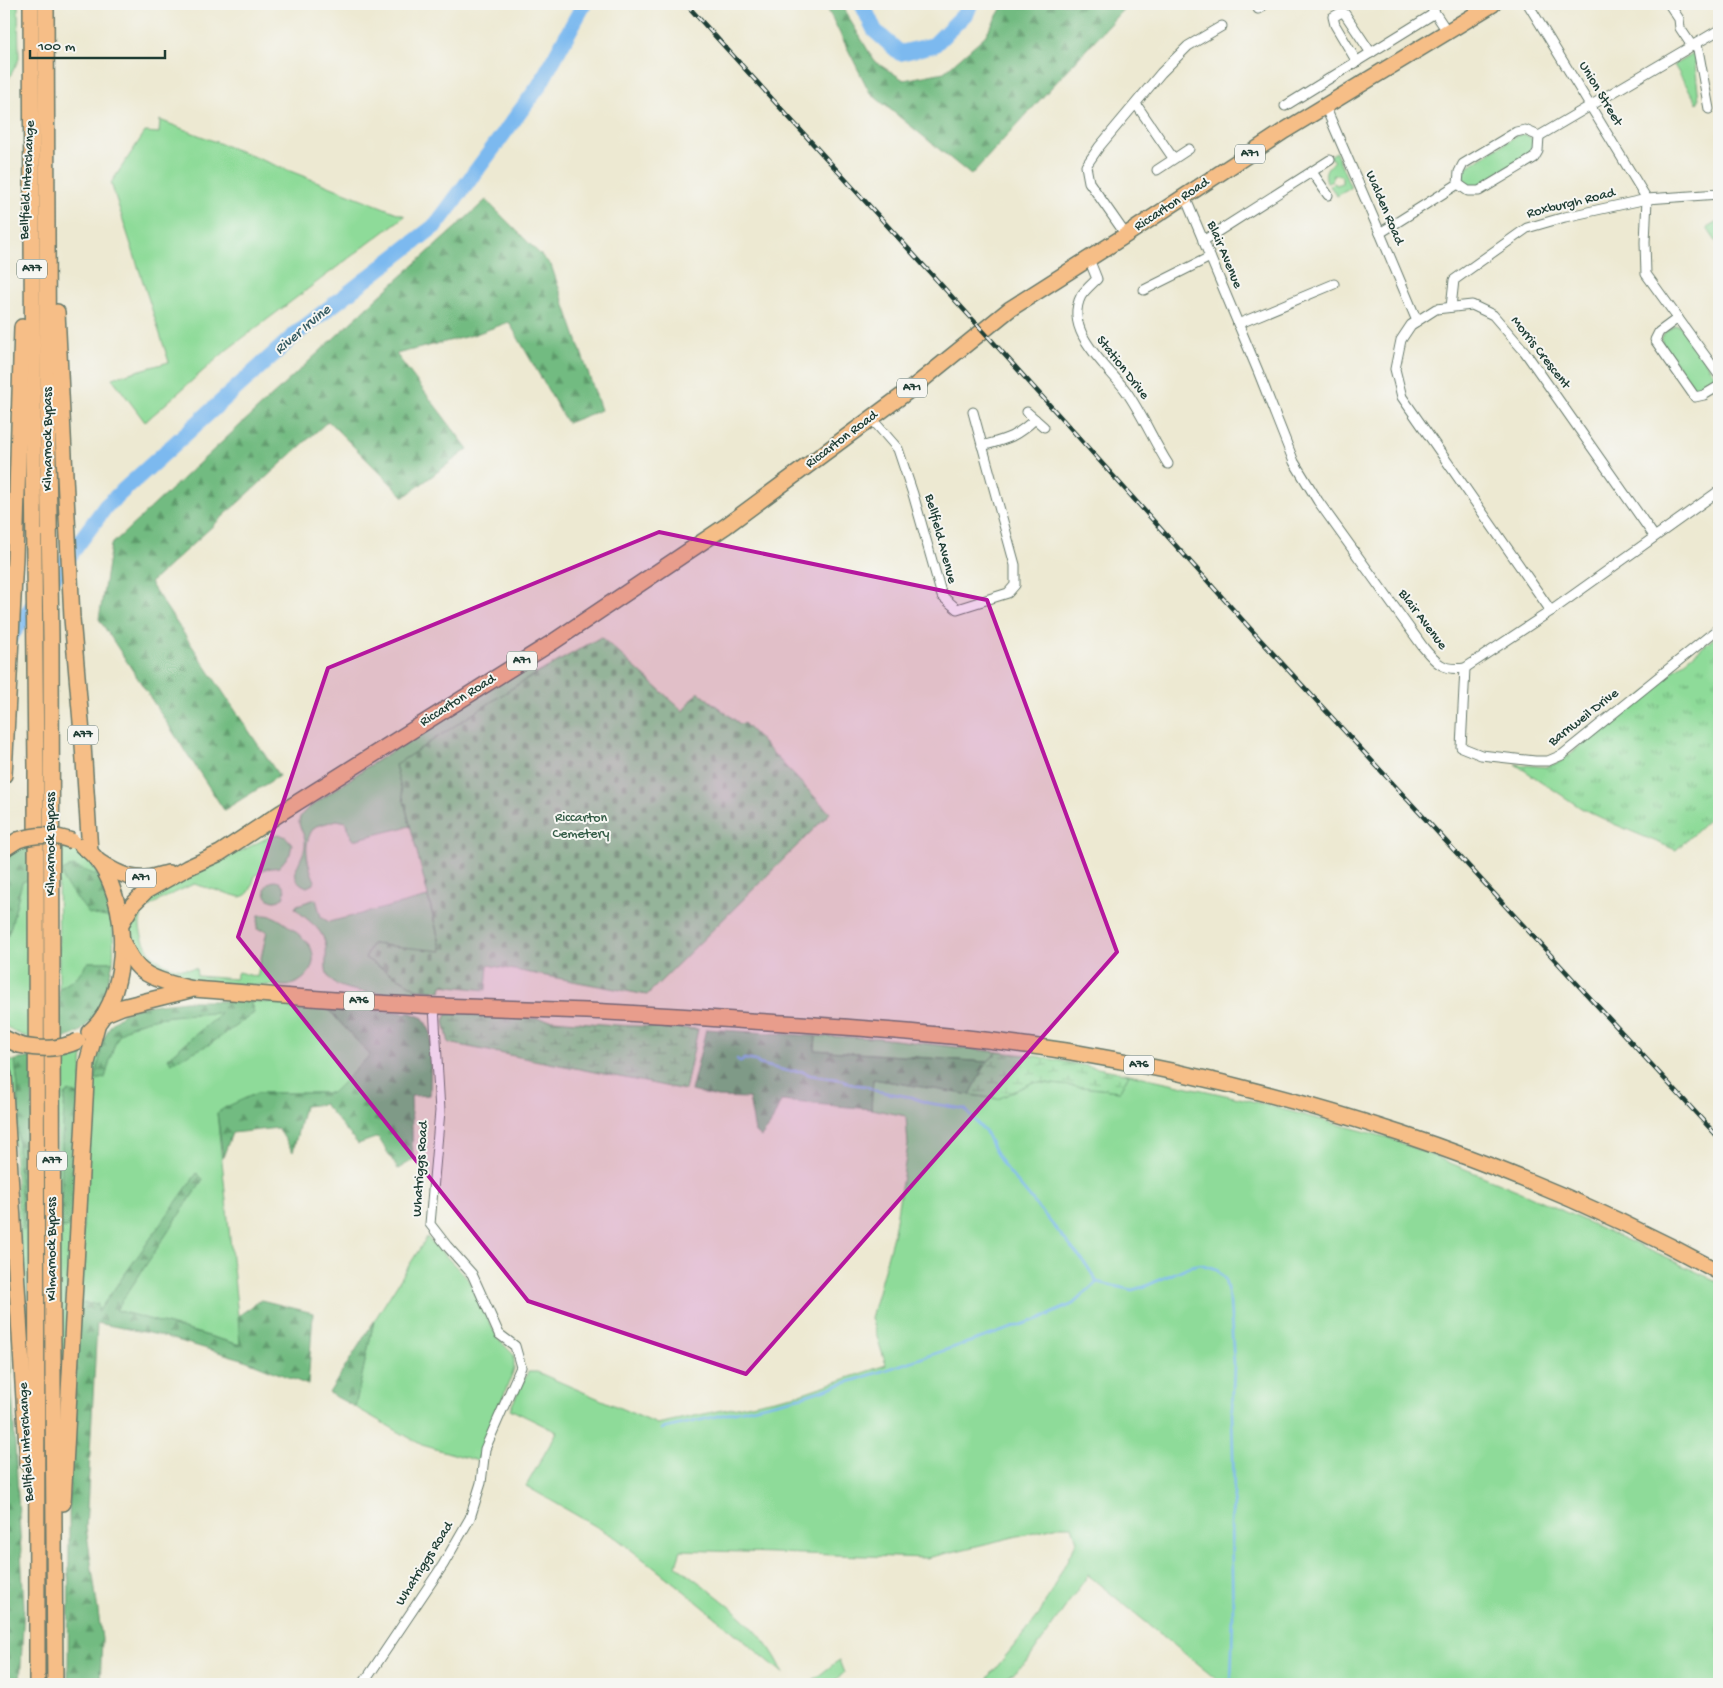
<svg xmlns="http://www.w3.org/2000/svg" width="1723" height="1688" font-family="'Gochi Hand',sans-serif">
	<defs>
		<pattern id="forest-firs" width="22" height="20" patternUnits="userSpaceOnUse" patternTransform="scale(1.25)"><rect width="22" height="20" fill="#72bb81"/><path d="M5 1l3.5 6h-7zM16 11l3.5 6h-7z" fill="#5d996a"/></pattern>
		<pattern id="wetland-marsh" width="20" height="14" patternUnits="userSpaceOnUse" patternTransform="scale(1.25)"><rect width="20" height="14" fill="#8edb99"/><path d="M1 5h8M5 5V1M11 12h8M15 12V8" fill="none" stroke="#73b37e"/></pattern>
		<pattern id="cemetery-stones" width="16" height="16" patternUnits="userSpaceOnUse" patternTransform="scale(1.25)"><rect width="16" height="16" fill="#8edb99"/><path d="M2 7V4a2 2 0 0 1 4 0v3zM10 15v-3a2 2 0 0 1 4 0v3z" fill="#73b37e"/></pattern>
		<pattern id="park-tufts" width="24" height="20" patternUnits="userSpaceOnUse" patternTransform="scale(1.25)"><rect width="24" height="20" fill="#8edb99"/><path d="M3 7l-1-3M5 7V3M7 7l1-3M15 17l-1-3M17 17v-4M19 17l1-3" fill="none" stroke="#73b37e"/></pattern>
	</defs>
	<rect width="100%" height="100%" fill="#f6f6f2"/>
	<filter id="ink" filterUnits="userSpaceOnUse"><feTurbulence type="fractalNoise" baseFrequency=".02" numOctaves="2"/><feDisplacementMap in="SourceGraphic" scale="10" xChannelSelector="R" yChannelSelector="G"/><feConvolveMatrix kernelMatrix="1 2 1 2 8 2 1 2 1" color-interpolation-filters="sRGB"/></filter>
	<filter id="wash" filterUnits="userSpaceOnUse"><feTurbulence type="fractalNoise" baseFrequency=".0096" numOctaves="4" result="noise"/><feDisplacementMap in="SourceGraphic" scale="20" xChannelSelector="R" yChannelSelector="G"/><feGaussianBlur stdDeviation="1.12" result="paint"/><feColorMatrix in="noise" values="0 0 0 0 0 0 0 0 0 0 0 0 0 0 0 0 0 1.4 0 .05"/><feComposite in="paint" operator="in"/></filter>
	<g filter="url(#wash)">
		<rect width="100%" height="100%" fill="#ede9d2"/>
		<g fill="#8edb99" stroke="#568c66">
			<polygon points="4,4 18,4 19,59 4,88"/>
			<polygon points="1694,53 1698,60 1695,63 1699,100 1697,103 1674,65"/>
			<polygon points="160,120 405,216 228,349 145,422 112,378 169,362 111,183 145,132 159,133"/>
			<path d="M1523,134C1534,137 1538,145 1532,156L1481,187C1467,188 1458,180 1466,167L1516,136Z"/>
			<path d="M1336,152L1351,188L1337,196L1330,186L1334,183L1337,185L1342,183V177L1338,175H1334L1332,180L1327,183C1324,174 1325,168 1334,162L1330,156Z"/>
			<polygon points="1719,221 1719,246 1707,228"/>
			<polygon points="1676,325 1680,326 1717,378 1716,383 1702,391 1696,390 1663,346 1661,339 1665,332"/>
			<path d="M529,664L536,674L517,685L396,765L410,826L353,840L346,822L337,820L316,826C301,840 307,864 315,881L313,884L307,887C283,878 304,860 305,846C307,830 290,825 306,810L367,767Z"/>
			<path d="M279,834L286,837L292,844L290,854L279,867L265,869L255,876C251,886 252,895 240,897L194,884C183,889 148,904 143,913C138,922 140,930 143,939C151,961 172,972 196,968L197,976L235,979L238,972L257,977L267,931L257,929L259,915C263,915 268,915 271,916C281,918 307,940 311,948C319,967 304,983 287,986C246,984 154,988 134,946C124,925 133,914 146,898L269,837Z"/>
			<path d="M58,842C107,854 116,918 113,962H88L76,978L59,989Z"/>
			<polygon points="32,879 32,1039 12,1031 4,1024 4,944 11,926 22,881"/>
			<circle cx="275" cy="891" r="10"/>
			<path d="M428,897L442,952L372,944L365,958L417,989L415,994C395,993 337,996 328,976C322,963 331,950 322,935C316,924 303,917 295,908L297,905L316,899L321,917L329,922Z"/>
			<path d="M250,1001L326,1007L370,1055L332,1093H257L217,1113L241,1345L116,1310L203,1179L197,1174L97,1313L78,1303L93,1058L106,1034L95,1080L105,1077C109,1066 112,1047 118,1037C132,1014 198,1014 222,1013L168,1058L210,1044L254,1013Z"/>
			<polygon points="816,1036 878,1038 998,1052 987,1062 815,1050"/>
			<polygon points="83,1052 80,1096 65,1095 62,1138 61,1228 73,1217 65,1377 58,1377 57,1058"/>
			<polygon points="15,1060 18,1087 18,1159 24,1230 32,1207 33,1375 28,1375 9,1062"/>
			<path d="M1129,1074L1248,1100L1389,1138L1519,1191L1719,1282V1684H1222L1088,1575L1026,1663L997,1684H983L1039,1615L1077,1541L1072,1526H1059L927,1558L681,1550L676,1565C716,1596 764,1626 784,1674L684,1591L616,1538L526,1486L557,1432L510,1409L528,1372H537L657,1424L803,1393L886,1365L871,1318L894,1232L908,1145L906,1116L871,1109L873,1079L998,1099L1033,1082L1120,1091Z"/>
			<polygon points="427,1237 468,1279 498,1339 514,1355 514,1369 478,1461 422,1445 355,1407 374,1321"/>
			<polygon points="839,1660 844,1673 831,1684 808,1684"/>
		</g>
		<g fill="url(#forest-firs)" stroke="#487c5a">
			<polygon points="825,4 843,4 847,15 875,62 904,80 944,72 985,36 1004,4 1128,4 971,175 870,93"/>
			<polygon points="486,200 551,265 601,410 567,423 509,322 473,335 396,354 468,449 404,497 328,421 150,583 279,776 224,810 99,619 111,545 374,301"/>
			<polygon points="30,843 32,879 22,882 11,926 4,944 4,863 15,848"/>
			<polygon points="73,866 99,876 107,895 112,918 89,914 64,882 62,871"/>
			<path d="M88,962H113C108,985 100,1014 82,1030C76,1035 67,1037 60,1040L59,989L76,978Z"/>
			<path d="M185,1001H250L254,1013L210,1044L171,1063L168,1058L221,1013C197,1014 132,1014 118,1037C112,1049 109,1065 105,1078L95,1080C99,1065 100,1046 107,1032C120,1003 159,1005 185,1001Z"/>
			<polygon points="326,1007 411,1013 423,1018 431,1033 430,1095 411,1096 413,1160 398,1169 378,1137 358,1144 324,1104 304,1106 293,1152 278,1128 232,1133 223,1157 217,1113 226,1107 257,1093 332,1093 370,1055"/>
			<polygon points="706,1029 816,1036 815,1050 987,1062 970,1095 873,1079 871,1109 781,1101 770,1126 761,1137 755,1132 749,1098 718,1097 691,1091"/>
			<polygon points="33,1057 32,1207 27,1228 23,1230 18,1159 18,1087 15,1060"/>
			<polygon points="69,1091 80,1096 73,1217 67,1228 61,1228 62,1138 65,1095"/>
			<polygon points="197,1173 203,1179 116,1310 240,1345 238,1316 261,1300 313,1313 308,1385 242,1359 159,1335 97,1323 86,1527 102,1639 100,1684 68,1684 70,1402 78,1303 98,1304 98,1312"/>
			<polygon points="374,1321 355,1407 329,1393"/>
			<polygon points="4,1334 9,1334 24,1606 20,1684 4,1684"/>
		</g>
		<g fill="url(#wetland-marsh)" stroke="#568c66">
			<polygon points="455,1012 614,1025 698,1029 685,1090 449,1043 444,1021 447,1014"/>
			<polygon points="998,1052 1035,1056 1129,1074 1120,1091 1033,1082 998,1099 970,1095 987,1062"/>
		</g>
		<polygon fill="url(#cemetery-stones)" stroke="#568c66" points="601,637 683,711 698,692 740,724 744,723 830,813 647,995 488,965 486,990 442,985 441,991 417,989 365,958 372,944 442,951 395,765 517,685"/>
		<polygon fill="url(#park-tufts)" stroke="#568c66" points="1719,634 1719,810 1676,850 1614,824 1581,808 1515,764 1546,767 1560,762"/>
		<g fill="none" stroke-linecap="round" stroke-linejoin="round">
			<g stroke="#7cb9ef" stroke-width="2.5">
				<polyline points="737,1059 741,1062 744,1059 756,1061 759,1064 787,1071 801,1071 810,1075 843,1080 850,1084 866,1086 876,1091 911,1097 928,1103 965,1109 986,1133 992,1146 1003,1165 1087,1266 1097,1282"/>
				<polyline points="662,1429 804,1396 858,1379 1039,1319 1073,1304 1097,1282 1132,1290 1146,1286 1188,1267 1200,1264 1216,1269 1225,1279 1230,1302 1234,1364 1232,1413 1234,1495 1231,1524 1233,1616 1231,1684"/>
			</g>
			<g stroke="#7cb9ef" stroke-width="16">
				<polyline points="862,4 875,31 900,53 934,45 966,13 971,4"/>
				<polyline points="7,641 106,506 297,333 436,225 539,86 584,4"/>
			</g>
		</g>
	</g>
	<g filter="url(#ink)">
		<g fill="none" stroke-linecap="round" stroke-linejoin="round">
			<g stroke="#67796b" stroke-width="11">
				<g id="minor">
					<polyline points="1429,4 1447,31"/>
					<polyline points="1528,4 1647,199"/>
					<polyline points="1669,4 1679,19 1680,28 1692,46"/>
					<polyline points="1258,9 1265,4"/>
					<polyline points="1697,44 1709,109"/>
					<polyline points="1357,62 1335,25 1333,17 1342,12 1345,14 1371,53"/>
					<polyline points="1136,104 1173,158"/>
					<polyline points="1285,106 1435,13"/>
					<polyline points="1325,106 1380,233 1417,321"/>
					<polyline points="1157,170 1189,149"/>
					<polyline points="1312,172 1328,195"/>
					<polyline points="1458,184 1468,191 1479,191 1534,158 1538,151 1539,136"/>
					<path d="M1185,197L1258,371L1294,462L1318,501L1423,647C1436,663 1443,671 1465,668L1551,611L1719,491"/>
					<polyline points="1647,199 1645,242 1646,274 1719,375"/>
					<polyline points="1380,233 1458,184 1459,172 1463,164 1516,132 1525,130 1539,136 1719,30"/>
					<polyline points="1126,235 1089,182 1086,166 1099,147 1161,73 1188,46 1222,26"/>
					<polyline points="1203,241 1330,160"/>
					<path d="M1089,259L1097,279C1092,284 1085,290 1081,296C1063,332 1108,366 1126,391C1142,414 1153,440 1168,464"/>
					<polyline points="1144,290 1210,257"/>
					<polyline points="1451,307 1454,280 1527,228 1565,217 1647,199 1719,194"/>
					<polyline points="1678,318 1659,332 1655,340 1695,397 1704,395 1719,386"/>
					<polyline points="1238,324 1334,284"/>
					<polyline points="1027,412 1044,427"/>
					<polyline points="871,418 898,449 913,494 942,596 957,609 1008,593 1015,585 1015,565 973,412"/>
					<path d="M982,446C1007,439 1016,437 1035,419"/>
					<polyline points="1551,611 1402,397 1395,369 1401,340 1411,325 1436,309 1472,305 1493,315 1525,352 1654,536"/>
					<polyline points="1465,668 1461,747 1481,755 1535,761 1548,761 1562,755 1719,628"/>
					<polyline points="363,1684 443,1565 470,1518 481,1483 485,1449 521,1367 515,1346 499,1334 472,1274 447,1246 430,1224 440,1111 434,1006"/>
				</g>
			</g>
			<g stroke="#67796b" stroke-width="18">
				<g id="primary">
					<path d="M98,861C112,870 128,880 146,878C154,877 162,874 169,873"/>
					<polyline points="121,924 133,904 146,891 187,868 220,853 282,812 553,642 726,526 911,389 1010,309 1126,235 1284,131 1493,4"/>
				</g>
			</g>
			<g stroke="#67796b" stroke-width="18">
				<g id="trunk">
					<polyline points="31,4 33,457 36,769 37,1684"/>
					<polyline points="46,4 48,456 51,638 53,1382 55,1684"/>
					<polyline points="57,312 72,618 83,745 90,852"/>
					<polyline points="4,775 15,558 22,327"/>
					<path d="M82,846C132,879 135,995 89,1032"/>
					<polyline points="4,849 18,840"/>
					<path d="M122,941C127,951 131,960 139,968C150,979 179,986 194,989C275,995 357,1003 438,1006C488,1008 537,1009 587,1011C653,1014 718,1019 784,1023C878,1029 972,1036 1066,1051C1293,1089 1517,1161 1719,1272"/>
					<polyline points="105,1014 122,1007 190,990"/>
					<polyline points="4,1038 19,1045"/>
					<polyline points="4,1075 28,1464"/>
					<polyline points="63,1503 87,1063 97,1026"/>
				</g>
			</g>
			<use href="#minor" stroke="#fff" stroke-width="9"/>
			<use href="#primary" stroke="#f6be87" stroke-width="15"/>
			<use href="#trunk" stroke="#f6be87" stroke-width="15"/>
			<g stroke="#1f3d34" stroke-width="4.5">
				<polyline id="rail" points="686,4 994,343 1256,635 1719,1138"/>
			</g>
			<use href="#rail" stroke="#f6f6f2" stroke-width="2.5" stroke-dasharray="8" stroke-linecap="butt"/>
			<g stroke="#67796b" stroke-width="18" stroke-linecap="butt">
				<g id="trunk-bridge">
					<path d="M18,840C37,834 52,834 72,841"/>
					<path d="M19,1045C41,1050 58,1050 78,1041"/>
				</g>
			</g>
			<use href="#trunk-bridge" stroke="#f6be87" stroke-width="15"/>
		</g>
	</g>
	<path fill="#b5179e" fill-opacity="0.2" stroke="#b5179e" stroke-width="4" stroke-linejoin="round" d="M659,532L987,600L1117,952L746,1374L528,1301L238,937L328,668Z"/>
	<g text-anchor="middle" dominant-baseline="central" stroke-width="4" stroke-linejoin="round" paint-order="stroke">
		<g fill="#f6f6f2" stroke="#60746d" stroke-width="1">
			<rect x="1235" y="144.5" width="30" height="19" rx="4"/>
			<rect x="17" y="259.5" width="30" height="19" rx="4"/>
			<rect x="897" y="378.5" width="30" height="19" rx="4"/>
			<rect x="507" y="651.5" width="30" height="19" rx="4"/>
			<rect x="68" y="725.5" width="30" height="19" rx="4"/>
			<rect x="126" y="868.5" width="30" height="19" rx="4"/>
			<rect x="344" y="991.5" width="30" height="19" rx="4"/>
			<rect x="1124" y="1055.5" width="30" height="19" rx="4"/>
			<rect x="37" y="1151.5" width="30" height="19" rx="4"/>
		</g>
		<g font-size="12" font-weight="bold" fill="#1f3d34">
			<text x="1250" y="154">A71</text>
			<text x="32" y="269">A77</text>
			<text x="912" y="388">A71</text>
			<text x="522" y="661">A71</text>
			<text x="83" y="735">A77</text>
			<text x="141" y="878">A71</text>
			<text x="359" y="1001">A76</text>
			<text x="1139" y="1065">A76</text>
			<text x="52" y="1161">A77</text>
		</g>
		<g font-size="14" fill="#1f3d34" stroke="#f6f6f2">
			<text transform="translate(1600 94) rotate(59)">Union Street</text>
			<text transform="translate(28 180) rotate(-87)">Bellfield Interchange</text>
			<text transform="translate(1571 204) rotate(-14)">Roxburgh Road</text>
			<text transform="translate(1172 205) rotate(-33)">Riccarton Road</text>
			<text transform="translate(1384 208) rotate(67)">Walden Road</text>
			<text transform="translate(1224 255) rotate(67)">Blair Avenue</text>
			<text transform="translate(1540 353) rotate(52)">Morris Crescent</text>
			<text transform="translate(1122 368) rotate(52)">Station Drive</text>
			<text transform="translate(48 439) rotate(-90)">Kilmarnock Bypass</text>
			<text transform="translate(842 440) rotate(-37)">Riccarton Road</text>
			<text transform="translate(940 539) rotate(75)">Bellfield Avenue</text>
			<text transform="translate(1422 620) rotate(53)">Blair Avenue</text>
			<text transform="translate(458 701) rotate(-32)">Riccarton Road</text>
			<text transform="translate(1584 718) rotate(-38)">Barnweil Drive</text>
			<text transform="translate(51 844) rotate(-90)">Kilmarnock Bypass</text>
			<text transform="translate(421 1169) rotate(-86)">Whatriggs Road</text>
			<text transform="translate(52 1249) rotate(-90)">Kilmarnock Bypass</text>
			<text transform="translate(27 1442) rotate(-93)">Bellfield Interchange</text>
			<text transform="translate(425 1564) rotate(-58)">Whatriggs Road</text>
		</g>
		<g font-size="14" fill="#355d48" stroke="#f6f6f2">
			<text x="581" y="818">Riccarton<tspan x="581" dy="16">Cemetery</tspan></text>
		</g>
		<g font-size="15" font-style="italic" fill="#365c63" stroke="#f6f6f2">
			<text transform="translate(303 330) rotate(-40)">River Irvine</text>
		</g>
	</g>
	<rect width="1723" height="1688" fill="none" stroke="#f6f6f2" stroke-width="20"/>
	<path d="M30 50v8h135v-8" fill="none" stroke="#1f3d34" stroke-width="2.5"/>
	<text x="38" y="50" font-size="15" fill="#1f3d34" stroke="#f6f6f2" stroke-width="4" paint-order="stroke">100 m</text>
</svg>
